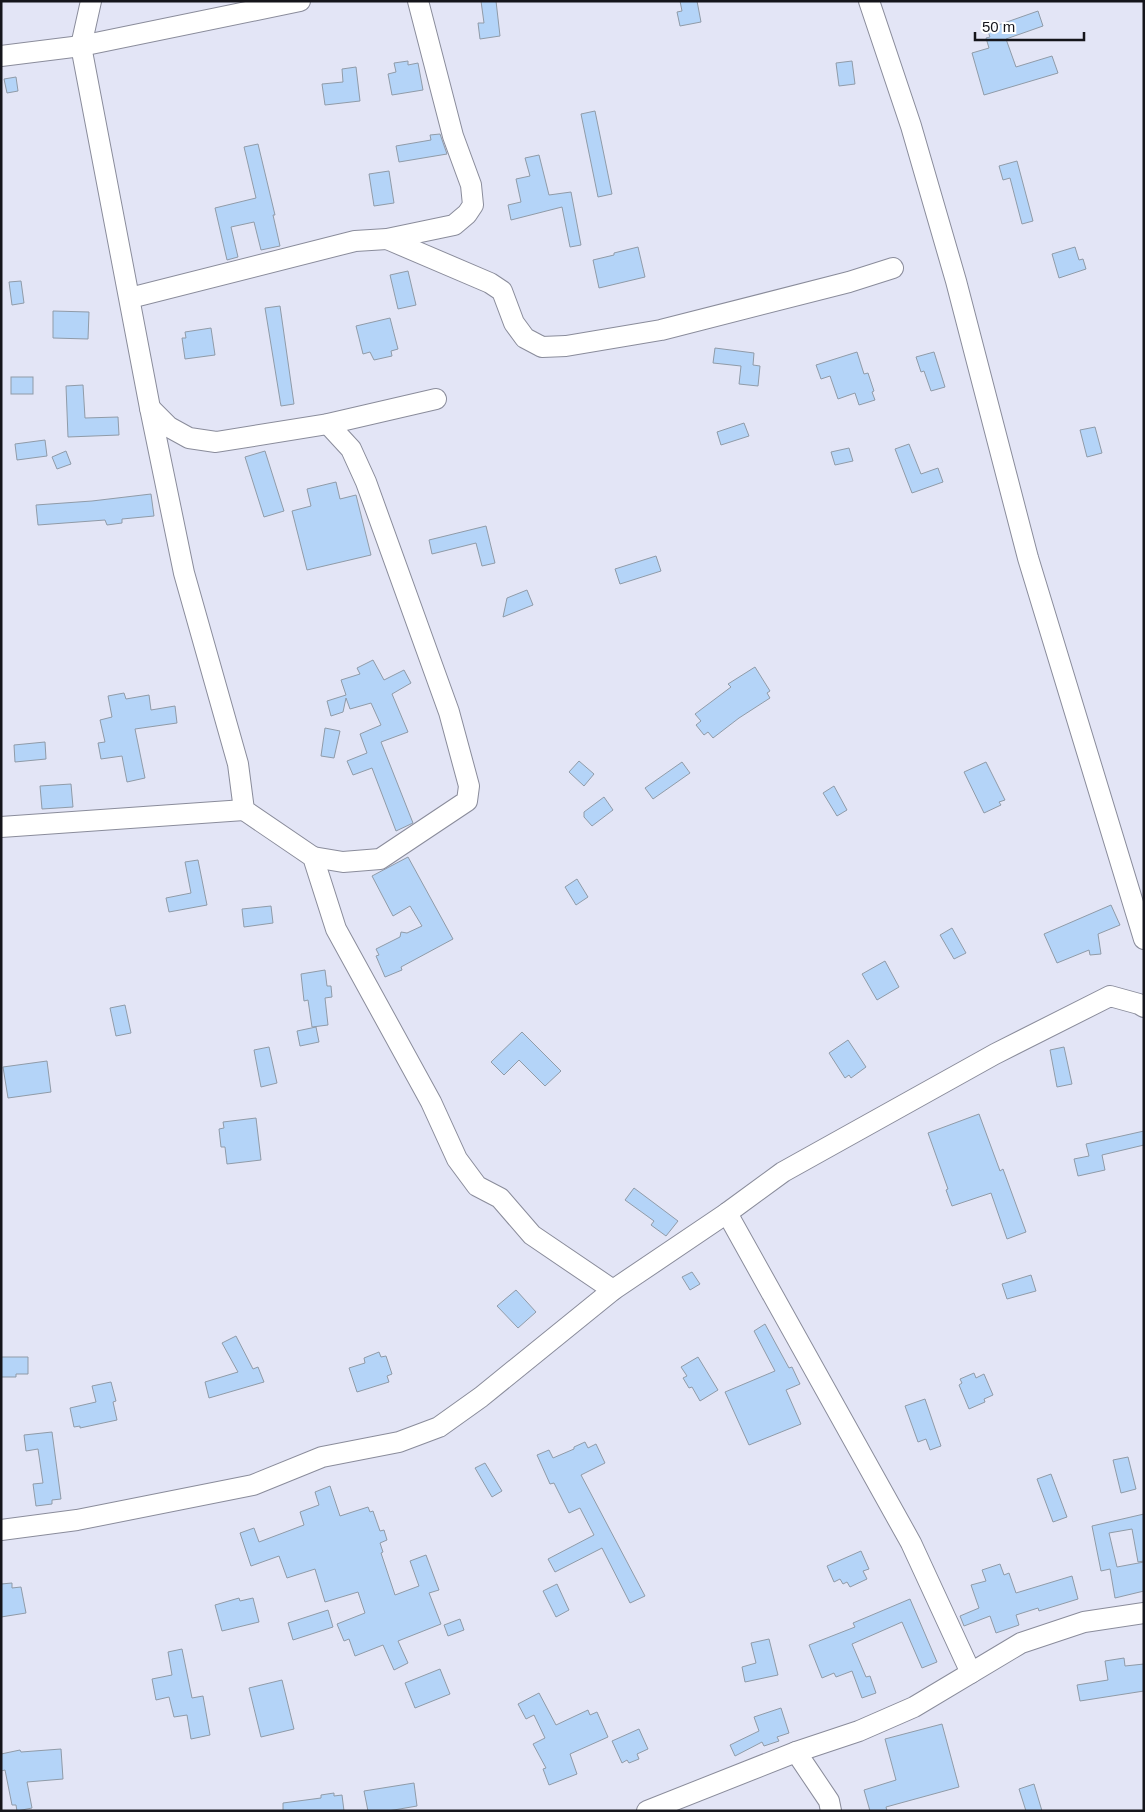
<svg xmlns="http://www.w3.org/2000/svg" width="1145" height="1812" font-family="Arial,sans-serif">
	<rect width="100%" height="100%" fill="#e3e5f6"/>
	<g fill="#b4d4f8" stroke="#909ba8">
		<polygon points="481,1 496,1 500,36 480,39 478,23 484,23"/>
		<polygon points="680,1 697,1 701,22 680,26 677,12 682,11"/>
		<polygon points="1038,11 1043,26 1006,39 1016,67 1052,56 1058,73 984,95 972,53 989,48 986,38 990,37 987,29"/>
		<polygon points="408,61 408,65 418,63 423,90 392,95 388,74 396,72 394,63"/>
		<polygon points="852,61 855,84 839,86 836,63"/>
		<polygon points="356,67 360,101 325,105 322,84 343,82 342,69"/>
		<polygon points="16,77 18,91 7,93 4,79"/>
		<polygon points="595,111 612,194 598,197 581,114"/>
		<polygon points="440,134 447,154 399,162 396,146 431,140 430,135"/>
		<polygon points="258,144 275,215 273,215 280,246 261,250 254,222 231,227 238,257 227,260 215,208 256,198 244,147"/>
		<polygon points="539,155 549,195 571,192 581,245 570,247 562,207 511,220 508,205 521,202 516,179 530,176 525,158"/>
		<polygon points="1017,161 1033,221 1022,224 1010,178 1003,180 999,166"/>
		<polygon points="389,171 394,203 374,206 369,174"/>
		<polygon points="638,247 645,277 599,288 593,260 614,255 614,253"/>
		<polygon points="1075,247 1079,260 1083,259 1086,269 1059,278 1052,254"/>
		<polygon points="408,271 416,305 398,309 390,275"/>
		<polygon points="21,281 24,303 12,305 9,282"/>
		<polygon points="280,306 294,404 281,406 265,308"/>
		<polygon points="53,311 89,312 88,339 53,338"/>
		<polygon points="390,318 398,349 391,351 392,356 374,360 370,352 363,354 356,326"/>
		<polygon points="211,328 215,355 185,359 182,338 186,338 185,332"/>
		<polygon points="715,348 754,353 753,365 760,366 758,386 739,384 741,366 713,363"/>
		<polygon points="857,352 864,374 868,373 874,391 872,392 875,400 859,405 855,393 838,399 830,376 821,379 816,365"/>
		<polygon points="934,352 945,387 931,391 924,371 921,372 916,357"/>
		<rect x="11" y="377" width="22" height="17"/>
		<polygon points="83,385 85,418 118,417 119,435 68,437 66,386"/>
		<polygon points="744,423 749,436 721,445 717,432"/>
		<polygon points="1095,427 1102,453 1087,457 1080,430"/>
		<polygon points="45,440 47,456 17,460 15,444"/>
		<polygon points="909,444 921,474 938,468 943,482 912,493 895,449"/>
		<polygon points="849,448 853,461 835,465 831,452"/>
		<polygon points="66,451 71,464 57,469 52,457"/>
		<polygon points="265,451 284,511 264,517 245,457"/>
		<polygon points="336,482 340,499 356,495 371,555 307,570 292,511 311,506 307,489"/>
		<polygon points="151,494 154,516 122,519 122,523 107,525 105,520 38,525 36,505 92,501"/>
		<polygon points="486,526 495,563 482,566 476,543 432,554 429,540"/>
		<polygon points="656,556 661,571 620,584 615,569"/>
		<polygon points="527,590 533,605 503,617 507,598"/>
		<polygon points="373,660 384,680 404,670 411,683 392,694 408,732 381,742 413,823 396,831 372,768 353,775 347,761 367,753 360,734 381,725 371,703 350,709 346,698 343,712 331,716 327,701 346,695 341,680 360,674 357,668"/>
		<polygon points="755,667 770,691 767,693 770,698 739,718 713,738 708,732 704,735 696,725 701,721 695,714 731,687 728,684"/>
		<polygon points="124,693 126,699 149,695 151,710 175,706 177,723 135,729 145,778 127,782 122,756 101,759 98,743 105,742 100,720 112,717 108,696"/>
		<polygon points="325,728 340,731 334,758 321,756"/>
		<polygon points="45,742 46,759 15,762 14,745"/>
		<polygon points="579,761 594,774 584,786 569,772"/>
		<polygon points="682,762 690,773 653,799 645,788"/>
		<polygon points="986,762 1005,800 999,802 1001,805 984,813 964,772"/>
		<polygon points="71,784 73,807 42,809 40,786"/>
		<polygon points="834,786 847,810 837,816 823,793"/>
		<polygon points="604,797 613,810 592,826 584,817 584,812"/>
		<polygon points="408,857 453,939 401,967 402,970 385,977 376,956 379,955 376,949 400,937 401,932 407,933 422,926 410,906 393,916 372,876"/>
		<polygon points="198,860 207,905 169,912 166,898 191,893 185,862"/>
		<polygon points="577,879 588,897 576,905 565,887"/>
		<polygon points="1111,905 1120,925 1098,934 1101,954 1090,955 1089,950 1057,963 1044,934"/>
		<polygon points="271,906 273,923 244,927 242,909"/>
		<polygon points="952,928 966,953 954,959 940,935"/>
		<polygon points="885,961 899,987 877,1000 862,974"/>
		<polygon points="325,970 327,986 331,986 332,997 325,998 328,1025 312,1027 308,1000 304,1001 301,974"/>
		<polygon points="125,1005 131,1033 116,1036 110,1008"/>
		<polygon points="316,1027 319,1042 300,1046 297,1031"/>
		<polygon points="522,1032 561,1071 545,1086 519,1060 504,1075 491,1062"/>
		<polygon points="848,1040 866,1067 851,1078 849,1075 845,1078 829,1053"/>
		<polygon points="269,1047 277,1083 261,1087 254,1050"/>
		<polygon points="1064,1047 1072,1084 1057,1087 1050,1050"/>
		<polygon points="47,1061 51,1092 8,1098 3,1067"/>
		<polygon points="979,1114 1000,1171 1003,1169 1026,1232 1007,1239 991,1193 952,1206 946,1190 948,1189 928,1133"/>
		<polygon points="256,1118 261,1160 227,1164 225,1147 221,1147 219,1129 224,1128 223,1122"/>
		<polygon points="1144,1131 1144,1145 1102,1155 1105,1170 1078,1176 1074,1159 1089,1156 1086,1144"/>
		<polygon points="634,1188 678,1221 666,1236 651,1225 654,1221 625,1200"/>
		<polygon points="692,1272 700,1284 690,1290 682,1277"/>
		<polygon points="1031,1275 1036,1291 1007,1299 1002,1284"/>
		<polygon points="516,1290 536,1312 518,1328 497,1306"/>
		<polygon points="765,1324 789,1368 792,1367 800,1384 786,1390 801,1424 749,1445 725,1392 775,1371 754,1331"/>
		<polygon points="236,1336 253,1369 258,1367 264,1382 209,1398 205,1382 238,1372 222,1343"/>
		<polygon points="379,1352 381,1357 386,1356 392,1374 387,1376 389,1382 357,1392 349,1368 365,1363 364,1358"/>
		<polygon points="1,1357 28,1357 28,1374 16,1374 16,1377 1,1377"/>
		<polygon points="698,1357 718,1390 700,1401 692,1387 689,1388 683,1378 687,1376 681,1367"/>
		<polygon points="974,1373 976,1378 984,1374 993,1395 984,1399 985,1402 969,1409 959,1385 962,1383 960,1379"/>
		<polygon points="111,1382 116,1401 113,1402 117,1420 80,1428 80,1426 74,1427 70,1408 96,1402 92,1386"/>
		<polygon points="925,1399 941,1446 930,1450 926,1439 918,1442 905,1406"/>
		<polygon points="52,1432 61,1499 52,1500 52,1504 36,1506 33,1484 43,1483 38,1449 26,1451 24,1435"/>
		<polygon points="585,1442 588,1448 596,1444 605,1463 581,1475 645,1596 630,1603 602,1548 555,1572 548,1559 594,1535 580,1508 569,1513 554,1483 550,1484 537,1455 549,1450 553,1458 574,1449 574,1447"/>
		<polygon points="1128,1457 1136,1489 1121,1493 1113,1460"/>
		<polygon points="485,1463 502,1491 492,1497 475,1468"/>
		<polygon points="1051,1474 1067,1517 1053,1522 1037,1479"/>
		<polygon points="330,1486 340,1516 368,1507 370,1512 373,1511 380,1531 384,1530 387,1540 380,1543 383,1552 381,1553 395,1595 419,1586 410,1561 426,1555 439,1590 429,1593 441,1624 398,1641 408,1663 394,1670 383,1645 355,1656 349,1639 344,1641 337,1624 365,1613 358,1592 325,1602 315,1569 287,1578 279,1556 251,1566 240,1533 254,1528 259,1542 304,1525 300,1512 319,1505 315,1492"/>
		<polygon points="1144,1514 1144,1561 1138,1562 1132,1529 1109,1533 1117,1567 1144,1562 1144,1591 1115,1598 1110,1569 1101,1571 1092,1526"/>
		<polygon points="861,1551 869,1569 863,1571 867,1579 850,1587 847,1582 843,1584 840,1579 834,1582 827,1566"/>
		<polygon points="1000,1564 1004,1575 1009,1573 1016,1593 1072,1576 1078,1599 1039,1611 1038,1608 1016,1615 1019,1625 996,1633 990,1616 964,1626 960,1616 979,1608 971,1585 986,1581 982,1570"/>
		<polygon points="12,1583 12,1588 21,1587 26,1613 1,1617 1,1584"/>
		<polygon points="557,1584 569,1610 556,1617 543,1591"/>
		<polygon points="239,1598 240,1601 253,1598 259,1622 222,1631 215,1605"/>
		<polygon points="910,1599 937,1662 922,1668 902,1622 852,1644 866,1677 870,1676 876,1693 862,1698 852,1671 836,1677 834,1673 822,1678 809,1645 855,1627 853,1623"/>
		<polygon points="328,1610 333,1627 293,1640 288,1623"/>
		<polygon points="460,1619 464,1630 448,1636 444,1625"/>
		<polygon points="769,1639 778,1675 745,1682 742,1667 756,1663 751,1643"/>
		<polygon points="182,1649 192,1698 203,1696 210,1735 191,1739 187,1715 174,1717 169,1697 156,1700 152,1679 172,1675 168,1652"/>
		<polygon points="1124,1658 1125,1666 1144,1664 1144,1691 1080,1701 1077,1685 1108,1680 1105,1661"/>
		<polygon points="440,1669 450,1694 415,1708 405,1683"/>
		<polygon points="282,1680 294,1729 261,1737 249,1688"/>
		<polygon points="539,1693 556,1725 588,1710 590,1715 597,1712 608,1737 570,1754 577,1774 549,1785 543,1769 546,1768 533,1744 545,1738 534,1715 526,1719 518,1704"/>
		<polygon points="781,1708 789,1733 777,1737 779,1741 764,1746 762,1742 735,1756 730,1745 759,1731 754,1717"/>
		<polygon points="942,1724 959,1787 886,1807 887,1811 870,1811 864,1790 896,1780 885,1739"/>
		<polygon points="639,1729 648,1749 637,1754 639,1759 629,1763 627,1760 622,1763 612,1741"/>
		<polygon points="61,1749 63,1779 27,1782 32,1808 17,1811 16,1805 12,1805 5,1770 1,1771 1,1754 20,1750 21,1752"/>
		<polygon points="414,1783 417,1806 388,1811 368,1811 364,1791"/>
		<polygon points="1034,1784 1042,1811 1026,1811 1019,1789"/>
		<polygon points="334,1793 334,1796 342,1795 344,1811 283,1811 283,1803 321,1798 321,1795"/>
	</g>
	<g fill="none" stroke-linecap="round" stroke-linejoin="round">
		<g stroke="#8a8c9b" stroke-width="22">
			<g id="minor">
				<polyline points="91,1 81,46 150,408 184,573 238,764 244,810 313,857 336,929 431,1102 457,1159 477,1186 500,1198 532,1235 613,1290"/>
				<polyline points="869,1 911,126 956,281 1028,558 1144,939"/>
				<polyline points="1,56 81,46 300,1"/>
				<polyline points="387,239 490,283 502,291 514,323 525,338 542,347 566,346 661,330 849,282 893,268"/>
				<polyline points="130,298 355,241 387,239 454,225 467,214 473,205 471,185 453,136 418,1"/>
				<polyline points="150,408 169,427 189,438 216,442 328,424 436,399"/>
				<polyline points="1,827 244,810"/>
				<polyline points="313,857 343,862 380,859 467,801 469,786 449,712 366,482 351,449 328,424"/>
				<polyline points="727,1213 911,1543 971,1673"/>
				<polyline points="1,1530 77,1520 253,1485 322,1457 399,1442 439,1427 481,1397 613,1290 727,1213 783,1172 995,1054 1110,996 1139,1004 1144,1007"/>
				<polyline points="796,1752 829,1801 831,1811"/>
				<polyline points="647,1811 796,1752 859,1731 914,1707 1021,1643 1084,1622 1144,1613"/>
			</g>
		</g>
		<use href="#minor" stroke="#fff" stroke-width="20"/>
	</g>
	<rect width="1145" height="1812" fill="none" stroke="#15151b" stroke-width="5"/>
	<path d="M975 32v8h109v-8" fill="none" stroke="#15151b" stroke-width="2.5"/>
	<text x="982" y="32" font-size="15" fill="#15151b" stroke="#ffffff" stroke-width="4" paint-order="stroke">50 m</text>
</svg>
